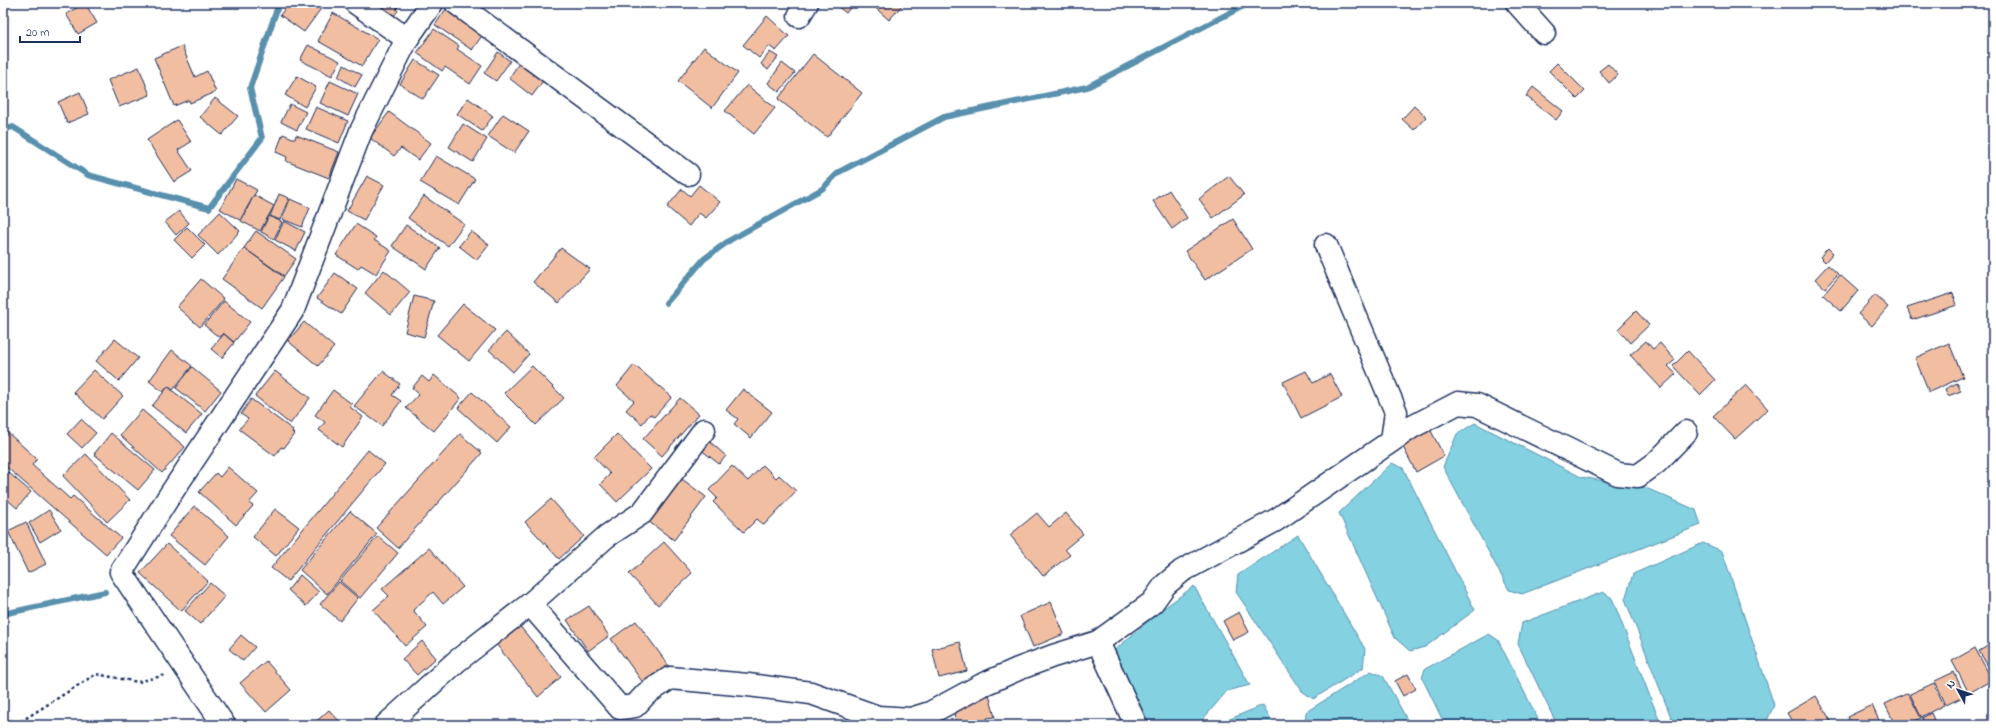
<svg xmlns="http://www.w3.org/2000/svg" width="1996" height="728" font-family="'Indie Flower',sans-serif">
	<rect width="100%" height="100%" fill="#fff"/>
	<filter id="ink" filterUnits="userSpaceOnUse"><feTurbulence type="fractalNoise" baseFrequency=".025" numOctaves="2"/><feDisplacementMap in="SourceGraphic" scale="8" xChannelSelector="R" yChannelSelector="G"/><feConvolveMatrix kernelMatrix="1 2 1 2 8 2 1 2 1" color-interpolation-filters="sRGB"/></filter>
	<g filter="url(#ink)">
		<g fill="#83d1e1" stroke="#5990ad">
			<polygon points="1475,423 1581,477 1646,488 1696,510 1701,525 1522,594 1509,590 1443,467 1457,434"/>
			<polygon points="1392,463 1403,468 1475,610 1425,647 1410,651 1395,638 1339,513"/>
			<polygon points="1298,535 1365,649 1363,668 1313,699 1302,691 1236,592 1238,575"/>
			<polygon points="1703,543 1722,551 1774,705 1765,725 1674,725 1625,599 1633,574"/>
			<polygon points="1194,586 1250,685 1227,691 1198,725 1150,725 1113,652 1156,614"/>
			<polygon points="1603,592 1612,598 1661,725 1557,725 1518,644 1522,623"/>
			<polygon points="1489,634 1498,640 1541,725 1445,725 1422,678 1425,669"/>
			<polygon points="1371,671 1383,676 1410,725 1305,725 1306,712"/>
			<polygon points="1263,705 1274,725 1220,725 1223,722"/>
		</g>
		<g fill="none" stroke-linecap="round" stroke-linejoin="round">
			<g stroke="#5990ad" stroke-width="6">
				<polyline points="3,130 13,127 88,175 209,208 262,138 250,88 279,3"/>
				<polyline points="666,303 704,259 730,240 822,189 839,172 944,117 1087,87 1249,3"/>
				<polyline points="3,614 105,592"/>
			</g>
		</g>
		<g fill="#f1bea2" stroke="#1b2f5e">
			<polygon points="85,3 97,23 78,34 66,14"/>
			<polygon points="289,3 325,3 304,32 280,15"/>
			<polygon points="371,3 393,3 398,7 396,9 398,11 391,19"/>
			<polygon points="450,3 488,27 472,50 435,25"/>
			<polygon points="833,3 854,3 846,13"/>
			<polygon points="870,3 904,3 889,20"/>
			<polygon points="333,13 378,39 362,66 318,41"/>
			<polygon points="767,16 789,36 776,51 769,46 759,58 743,45"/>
			<polygon points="434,29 459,46 457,49 482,66 470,84 445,67 442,71 417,53"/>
			<polygon points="308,45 340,61 332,76 300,60"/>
			<polygon points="182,46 195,77 207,71 216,92 190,103 189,100 174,106 154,58"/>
			<polygon points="704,47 738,73 712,108 678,81"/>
			<polygon points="498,52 510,61 496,81 484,73"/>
			<polygon points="770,52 778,57 768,70 761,64"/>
			<polygon points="813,54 862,93 827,137 778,99"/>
			<polygon points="524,56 548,74 532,96 509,78"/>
			<polygon points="415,60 439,75 423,99 400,84"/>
			<polygon points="782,63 795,73 779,92 768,83"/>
			<polygon points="1557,63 1585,91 1577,99 1549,71"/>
			<polygon points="1608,64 1618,75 1609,83 1599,71"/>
			<polygon points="344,65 362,75 355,87 338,77"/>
			<polygon points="139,67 150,95 119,107 108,80"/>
			<polygon points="297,76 316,87 305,107 285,95"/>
			<polygon points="330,81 358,94 348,116 320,103"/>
			<polygon points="747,85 775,108 754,134 725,111"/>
			<polygon points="1533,87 1563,111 1556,120 1526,96"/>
			<polygon points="80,92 89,114 67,123 58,102"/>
			<polygon points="215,98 238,116 222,135 200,117"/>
			<polygon points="468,98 493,116 482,131 457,114"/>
			<polygon points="290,104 306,112 297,130 281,122"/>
			<polygon points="1414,106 1426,117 1414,130 1402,119"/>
			<polygon points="316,107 348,121 339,143 306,129"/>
			<polygon points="389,112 431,143 418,160 401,148 394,156 370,138"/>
			<polygon points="503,114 529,131 514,153 488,136"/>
			<polygon points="177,120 191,142 178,150 192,171 174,182 147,140"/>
			<polygon points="463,124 487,139 473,162 449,147"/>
			<polygon points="283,134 295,139 296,135 339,152 329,178 286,161 287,157 276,152"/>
			<polygon points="436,156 475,179 459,205 420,182"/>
			<polygon points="367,176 384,185 364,220 347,211"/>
			<polygon points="1229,176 1244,195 1213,218 1199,199"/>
			<polygon points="236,179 257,190 240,220 220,209"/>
			<polygon points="699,185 720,202 706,218 699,213 689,226 667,207 682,189 690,196"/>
			<polygon points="1169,190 1187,218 1172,229 1153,201"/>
			<polygon points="279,194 289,198 280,220 270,216"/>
			<polygon points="254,195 274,206 260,231 241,221"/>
			<polygon points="424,196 464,224 448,246 408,218"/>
			<polygon points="290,199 310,208 302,227 282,219"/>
			<polygon points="179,211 189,223 176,235 165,222"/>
			<polygon points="220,212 240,231 218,255 198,235"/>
			<polygon points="269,216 282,222 274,239 261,232"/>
			<polygon points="1233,219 1252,249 1205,280 1185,251"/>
			<polygon points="284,221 305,232 296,251 275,240"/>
			<polygon points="356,224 376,237 374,240 391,251 376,274 361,265 358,269 336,255"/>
			<polygon points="406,225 440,248 426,269 392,246"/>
			<polygon points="187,227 205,245 192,258 174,240"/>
			<polygon points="256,231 296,259 284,276 244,248"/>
			<polygon points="471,231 489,245 477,260 459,246"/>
			<polygon points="244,248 284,277 262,308 222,279"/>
			<polygon points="561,248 590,269 559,303 533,282"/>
			<polygon points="1828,248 1833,253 1825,262 1820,257"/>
			<polygon points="1828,265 1838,274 1825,288 1815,279"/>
			<polygon points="384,270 410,292 391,315 365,293"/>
			<polygon points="335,273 358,289 341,314 317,298"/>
			<polygon points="1840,275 1858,291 1841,311 1823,295"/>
			<polygon points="201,279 224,299 200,327 177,307"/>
			<polygon points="1953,293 1957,305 1912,320 1907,308"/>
			<polygon points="1875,295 1888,307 1872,326 1858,314"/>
			<polygon points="414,296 434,301 424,337 405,332"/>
			<polygon points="224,301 250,322 234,342 223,333 220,338 204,325"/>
			<polygon points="463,304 495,330 469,361 437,335"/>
			<polygon points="1636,311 1649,325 1630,343 1618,329"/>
			<polygon points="304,322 334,347 318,366 288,341"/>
			<polygon points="506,332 529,354 513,372 489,350"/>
			<polygon points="224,334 234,343 222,358 211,349"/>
			<polygon points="115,339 138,358 119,381 96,361"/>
			<polygon points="1646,341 1653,349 1660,343 1675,360 1668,366 1676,374 1661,388 1630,355"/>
			<polygon points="1949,343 1963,377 1929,392 1915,358"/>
			<polygon points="172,350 192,366 173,390 168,386 163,392 149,381"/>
			<polygon points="1688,351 1715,380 1700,395 1673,366"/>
			<polygon points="634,365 672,397 654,417 650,414 642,424 626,410 634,401 617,386"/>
			<polygon points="532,366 564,398 536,425 504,393"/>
			<polygon points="192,367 221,391 205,411 176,388"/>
			<polygon points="94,370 123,396 102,419 73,392"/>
			<polygon points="275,371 310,398 290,424 255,396"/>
			<polygon points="383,371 400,384 392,395 401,401 382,426 354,406"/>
			<polygon points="1306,371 1313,383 1330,374 1342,397 1301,418 1283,382"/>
			<polygon points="434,375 461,398 434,431 406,408 419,394 412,388 422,376 429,382"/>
			<polygon points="1957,383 1961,391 1948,396 1945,389"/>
			<polygon points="1746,385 1768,409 1735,439 1713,416"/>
			<polygon points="168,387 202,414 186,433 152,406"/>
			<polygon points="743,389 772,412 751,438 734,424 738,419 726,410"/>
			<polygon points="333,390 352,404 350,407 363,417 342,447 319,430 325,422 315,415"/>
			<polygon points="472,392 511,427 497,443 458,408"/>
			<polygon points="680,398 699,414 662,456 643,439"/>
			<polygon points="251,399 293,430 292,432 294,434 284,448 281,447 275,456 239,429 248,419 241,414"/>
			<polygon points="142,410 185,447 162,473 120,435"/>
			<polygon points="81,419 96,433 82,448 67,434"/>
			<polygon points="1430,429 1444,456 1416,472 1402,445"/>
			<polygon points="7,432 37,459 32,465 70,499 73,496 121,538 106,554 3,464 3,437"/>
			<polygon points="111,433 155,470 138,490 94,454"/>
			<polygon points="460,434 482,453 398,548 376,528"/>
			<polygon points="617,434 651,469 617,502 600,484 610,474 594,457"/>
			<polygon points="708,440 726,456 719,464 700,449"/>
			<polygon points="368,450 385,464 288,581 271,568"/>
			<polygon points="86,454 130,500 107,522 63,476"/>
			<polygon points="763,465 776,478 779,475 796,491 764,525 757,519 744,532 713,502 717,498 709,490 732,466 748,481"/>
			<polygon points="228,467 258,493 249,503 253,506 236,525 199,492 216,473 220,477"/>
			<polygon points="8,472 31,492 17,508 3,496 3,478"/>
			<polygon points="682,479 706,497 674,540 649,522"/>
			<polygon points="551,499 584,536 559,559 525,522"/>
			<polygon points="194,506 229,536 205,565 169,536"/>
			<polygon points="275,509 299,527 276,556 253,537"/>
			<polygon points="49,510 61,529 40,542 29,523"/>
			<polygon points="350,511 377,534 327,594 300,570"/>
			<polygon points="1037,513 1049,527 1066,513 1083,534 1065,549 1070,555 1043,576 1010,535"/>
			<polygon points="26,522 46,564 28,573 8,531"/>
			<polygon points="378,536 398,553 360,598 340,581"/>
			<polygon points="664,542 692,573 658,605 629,574"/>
			<polygon points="167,544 208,581 181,611 140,573"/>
			<polygon points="429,548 463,587 443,604 433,592 413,610 427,627 405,646 373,610 389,596 382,589"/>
			<polygon points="300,575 319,592 306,606 288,590"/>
			<polygon points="3,580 8,590 3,593"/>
			<polygon points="339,582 358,598 340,621 320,604"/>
			<polygon points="210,583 225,596 200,624 185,611"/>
			<polygon points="1051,602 1064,634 1033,647 1020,616"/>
			<polygon points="589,606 609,636 588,651 567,620"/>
			<polygon points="1239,612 1249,632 1233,640 1223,621"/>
			<polygon points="636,621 669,666 644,684 611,639"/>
			<polygon points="519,625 561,677 538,697 496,644"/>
			<polygon points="241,635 255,647 243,661 229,649"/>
			<polygon points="422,641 436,658 417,675 402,659"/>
			<polygon points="960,642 967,671 939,678 932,649"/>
			<polygon points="1993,643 1993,673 1992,673 1979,651"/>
			<polygon points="1975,648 1992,680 1969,693 1952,661"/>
			<polygon points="266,661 291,690 266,712 240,683"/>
			<polygon points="1954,672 1965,696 1946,705 1935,681"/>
			<polygon points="1408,674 1416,689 1403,696 1395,681"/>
			<polygon points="1934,683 1944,705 1921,717 1910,694"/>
			<polygon points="1908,693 1921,718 1906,725 1895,725 1885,704"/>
			<polygon points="989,695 995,717 987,718 988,725 957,725 952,706"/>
			<polygon points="1816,696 1831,721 1824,725 1794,725 1787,713"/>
			<polygon points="1872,705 1881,725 1851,725 1847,717"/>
			<polygon points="329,710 343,725 312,725"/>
			<polygon points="1931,713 1934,720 1925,724 1922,718"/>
			<polygon points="719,718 720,725 700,725 699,722"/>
		</g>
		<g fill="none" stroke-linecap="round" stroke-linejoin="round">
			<g stroke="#1b2f5e" stroke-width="25">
				<g id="minor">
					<polyline points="356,3 407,39"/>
					<polyline points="456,3 688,174"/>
					<polyline points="1517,3 1544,33"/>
					<polyline points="799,16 807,3"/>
					<polyline points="1326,245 1396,412 1392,440"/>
					<polyline points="530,604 607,536 642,513 704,430"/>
					<polyline points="1098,642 1136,725"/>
					<polyline points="224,725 121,572 168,498 293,310 361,131 407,39 432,3"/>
					<polyline points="386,725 457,661 530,604 620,708 635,706 646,694 670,678 748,685 811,693 878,717 911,719 930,713 982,685 1018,669 1053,656 1098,642 1152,603 1165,585 1182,571 1276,520 1412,427 1458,403 1477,405 1618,474 1638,476 1656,463 1686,432"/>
				</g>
			</g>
			<polyline stroke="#1b2f5e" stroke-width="2.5" stroke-dasharray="3 3" stroke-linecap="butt" points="3,720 20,722 96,674 138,682 166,675"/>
			<use href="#minor" stroke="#fff" stroke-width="22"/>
		</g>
	</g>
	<rect width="1996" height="728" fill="none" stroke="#fff" stroke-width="16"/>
	<rect x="8" y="8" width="1980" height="712" fill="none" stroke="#1b2f5e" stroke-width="1.5" filter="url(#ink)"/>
	<g transform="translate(1958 690) rotate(310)" stroke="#ffffff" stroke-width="3" paint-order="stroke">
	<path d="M0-3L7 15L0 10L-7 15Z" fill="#1b2f5e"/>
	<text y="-6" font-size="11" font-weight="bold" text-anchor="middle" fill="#1b2f5e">N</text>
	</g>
	<path d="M20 36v6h60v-6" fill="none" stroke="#1b2f5e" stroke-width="2"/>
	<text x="26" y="36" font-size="12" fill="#1b2f5e" stroke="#ffffff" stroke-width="3" paint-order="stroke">20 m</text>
</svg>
